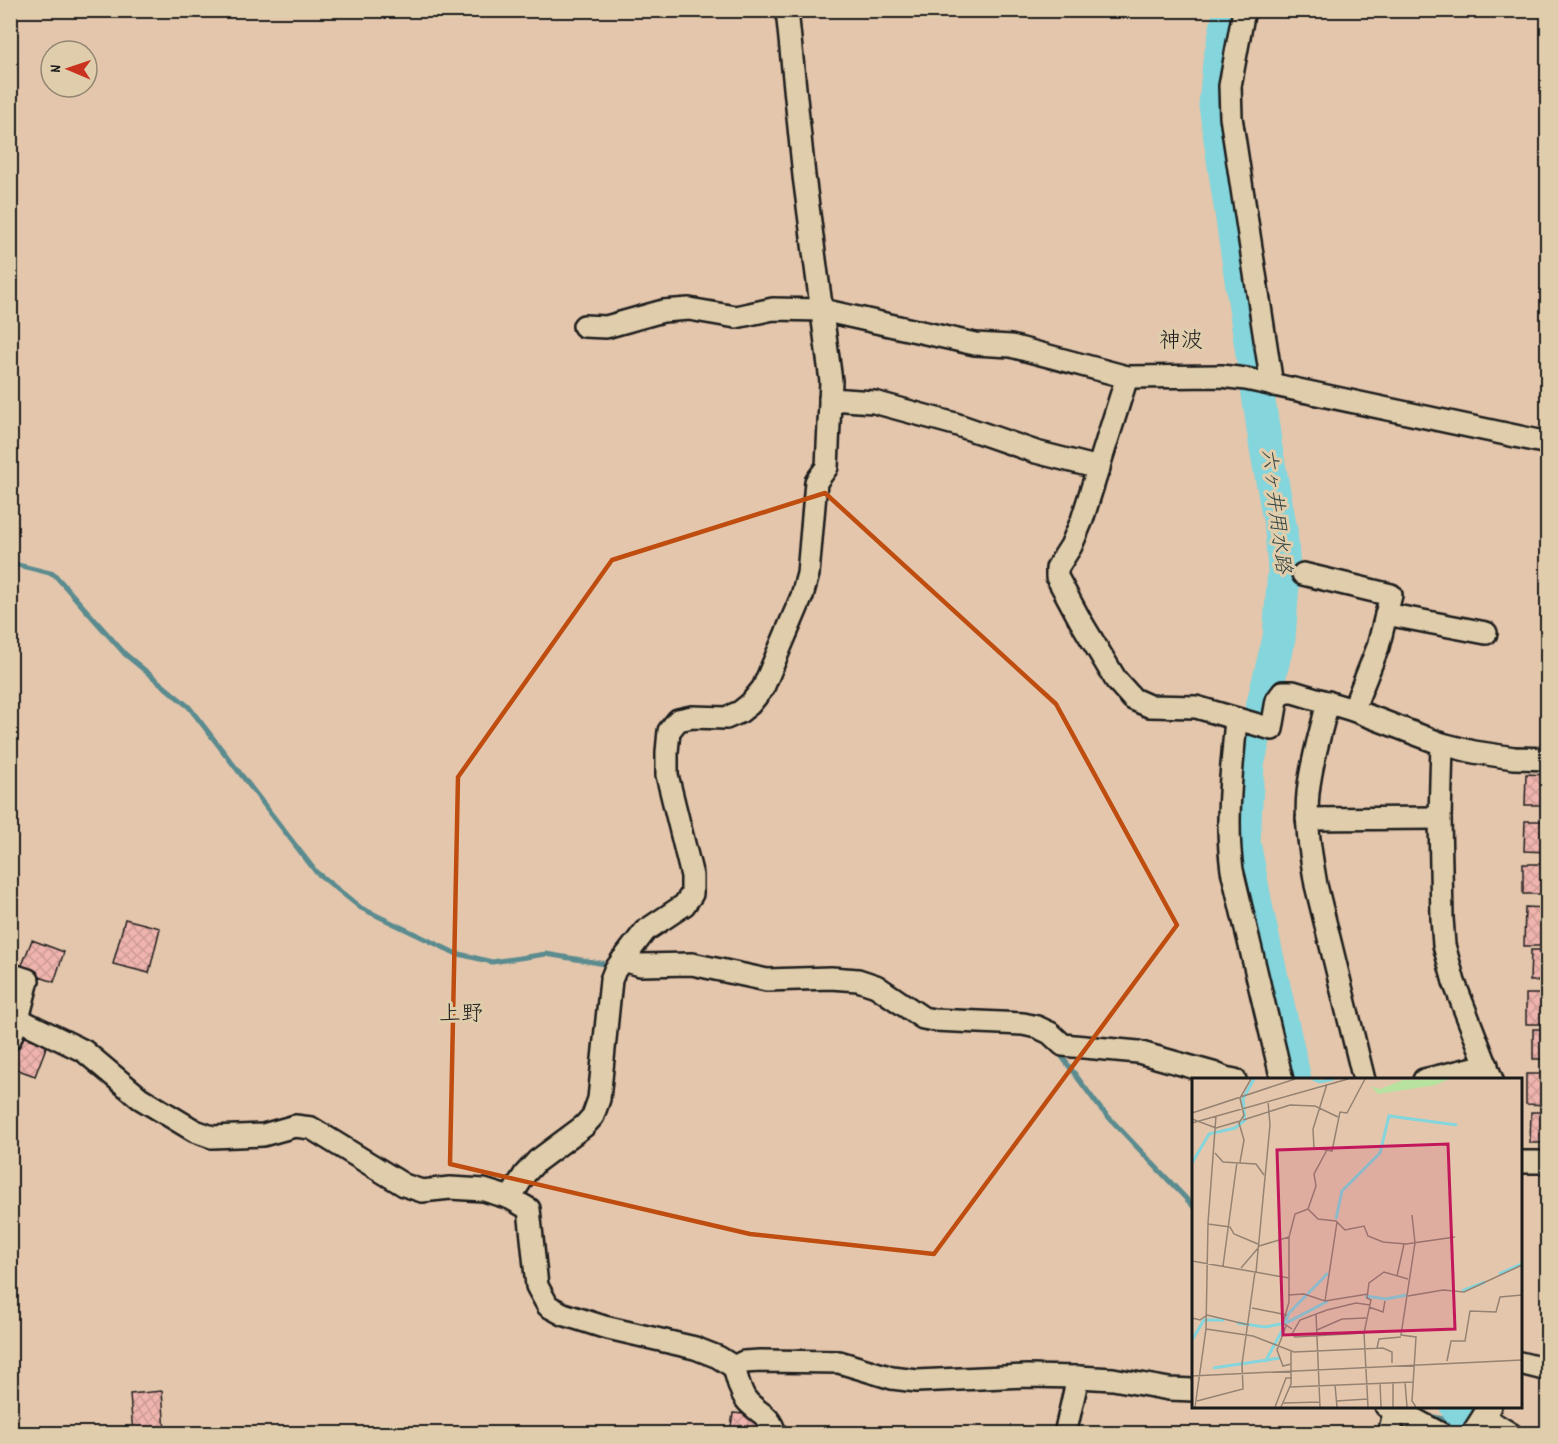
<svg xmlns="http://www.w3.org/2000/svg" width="1558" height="1444" font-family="Dekko,'Klee One',sans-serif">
	<defs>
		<pattern id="building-cross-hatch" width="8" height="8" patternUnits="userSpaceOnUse" patternTransform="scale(1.5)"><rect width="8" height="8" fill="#efb4ad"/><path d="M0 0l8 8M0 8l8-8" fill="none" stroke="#cc9a94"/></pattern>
	</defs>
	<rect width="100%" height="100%" fill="#e4c6ac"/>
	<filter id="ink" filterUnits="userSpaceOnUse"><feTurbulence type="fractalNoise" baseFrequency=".0167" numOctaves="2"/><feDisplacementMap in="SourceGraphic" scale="12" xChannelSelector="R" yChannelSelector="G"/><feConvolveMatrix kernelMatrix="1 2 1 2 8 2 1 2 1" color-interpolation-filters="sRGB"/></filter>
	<g filter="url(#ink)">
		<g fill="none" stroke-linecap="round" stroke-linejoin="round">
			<g stroke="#5a8b8f" stroke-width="5">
				<polyline points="10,563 54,574 125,654 189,707 316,872 361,908 455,953 492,962 546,954 611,965"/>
				<polyline points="1057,1050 1100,1108 1194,1207"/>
				<polyline points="1413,1406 1429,1416 1462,1423"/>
				<polyline points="1462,1416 1473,1424"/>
			</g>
			<g stroke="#84d5dc" stroke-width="33">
				<polyline points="1230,10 1219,62 1215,105 1266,448 1281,530 1284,570 1279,638 1248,764 1244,842 1258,915 1295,1080"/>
				<polyline points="1456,1406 1462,1416 1461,1434"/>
			</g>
		</g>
		<g fill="url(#building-cross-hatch)" stroke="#1c1c1c" stroke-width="1.5">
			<polygon points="1526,774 1548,775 1548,805 1525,805"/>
			<polygon points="1525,821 1548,821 1548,852 1524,851"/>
			<rect x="1523" y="864" width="25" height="30"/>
			<polygon points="1525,907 1547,908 1548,946 1524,946"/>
			<polygon points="125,919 160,928 149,973 113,964"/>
			<polygon points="32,940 64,952 54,982 20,970"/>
			<polygon points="1531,950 1548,950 1548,981 1530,981"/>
			<rect x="1526" y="994" width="22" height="30"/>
			<rect x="1533" y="1029" width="15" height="30"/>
			<polygon points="21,1036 47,1045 35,1076 10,1067"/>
			<polygon points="1526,1074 1548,1074 1548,1105 1526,1104"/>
			<polygon points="1531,1112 1548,1112 1548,1143 1530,1143"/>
			<polygon points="162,1391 165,1432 133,1434 130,1394"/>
			<polygon points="733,1413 744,1414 761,1427 761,1434 730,1434"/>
		</g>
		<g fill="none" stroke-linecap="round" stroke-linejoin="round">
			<g stroke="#1c1c1c" stroke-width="26">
				<g id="minor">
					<polyline points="1244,10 1230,86 1231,117 1272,385"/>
					<polyline points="584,326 606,327 663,311 689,309 736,317 773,309 822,310 975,344 1011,346 1127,377 1221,376 1246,379 1548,443"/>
					<polyline points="1127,377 1082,520 1071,546 1057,568 1057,577 1080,620 1116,680 1133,699 1149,706 1196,707 1272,729 1277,700 1283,692 1293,692 1353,710 1442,744 1474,752 1514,758 1548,759"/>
					<polyline points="830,399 874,402 955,424 1036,452 1099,468"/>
					<polyline points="1303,574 1391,595 1378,647 1353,710"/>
					<polyline points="1386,614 1486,633"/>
					<path d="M1328,702C1321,732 1311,762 1308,793C1305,824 1311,855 1316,885L1364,1080"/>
					<path d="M1236,719C1232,769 1225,820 1232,870L1282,1080"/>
					<polyline points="1442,744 1440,818 1442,918 1444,945 1454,982 1492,1080"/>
					<polyline points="1307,819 1440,818"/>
					<polyline points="622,960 640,965 692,964 767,980 831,978 858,980 876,986 923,1018 934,1020 1023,1024 1037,1027 1050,1033 1063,1045 1138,1052 1213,1073 1225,1078 1235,1080"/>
					<polyline points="10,974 28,980 18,1019 10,1039"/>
					<path d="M18,1019L84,1051L140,1098L195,1131L212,1137L263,1135L295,1126L311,1128L404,1185L422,1191L450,1188L484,1190L510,1198L529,1209L537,1286L548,1306L563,1314L604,1327L695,1348L718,1357L734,1367C737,1377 739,1389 745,1398C755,1413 770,1412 775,1434"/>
					<polyline points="1424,1080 1487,1065"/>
					<polyline points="1520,1162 1548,1162"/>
					<polyline points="510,1198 525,1174 537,1161 584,1126 593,1116 599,1099 611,980 615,970 645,931 684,905 692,894 692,876 667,775 667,752 669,731 678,720 692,717 726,718 740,712 750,704 763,688 802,596 808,574 816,482 827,467 831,381 804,176 787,10"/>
					<polyline points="1520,1363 1548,1370"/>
					<polyline points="734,1367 744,1362 760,1361 839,1362 892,1378 917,1381 1027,1376 1078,1377 1113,1379 1169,1389 1194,1390"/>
					<polyline points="1386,1406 1395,1409 1441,1434"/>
					<polyline points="1483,1417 1511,1434"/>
					<polyline points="1065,1434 1078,1377"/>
					<polyline points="1389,1434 1395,1409"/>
					<polyline points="1472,1434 1490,1406"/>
				</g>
			</g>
			<use href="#minor" stroke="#e0cdab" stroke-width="21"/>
		</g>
	</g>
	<path fill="none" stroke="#bf4d0f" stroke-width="4.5" stroke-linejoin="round" d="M825,493L1056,704L1177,925L934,1254L750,1234L450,1164L458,777L612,560Z"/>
	<g text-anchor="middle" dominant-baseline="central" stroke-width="6" stroke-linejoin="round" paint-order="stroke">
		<g font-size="21" font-style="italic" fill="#314142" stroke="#e0cdab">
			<text transform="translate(1274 511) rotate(83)">六ヶ井用水路</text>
		</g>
		<g font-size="22" fill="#1c1c1c" stroke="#e0cdab">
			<text x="1181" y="342">神波</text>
			<text x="461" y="1015">上野</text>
		</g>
	</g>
	<g transform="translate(1192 1078)">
		<rect width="330" height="330" fill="#e4c6ac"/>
		<path d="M257,1L244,7L186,16L179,8L188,11L211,2Z" fill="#b7e2a0"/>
		<path fill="none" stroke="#84d5dc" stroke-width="3" d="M121,1L128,4L142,1M0,85L17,56L43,50L53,42L51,21L62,1M144,141L150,113L188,75L197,38L265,47M307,196L330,186M270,213L293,204M173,218L194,221L215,217M45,245L73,249L94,245L136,223M93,245L97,235L136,195M0,262L12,242H32M73,284L92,249M21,290L88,280"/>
		<path fill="none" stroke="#948272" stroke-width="1.5" d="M135,6L121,51L122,70L135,72M0,35L103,1M0,41L24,50L48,43M51,42L98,27L123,28L146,39M0,45L156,1M23,75L31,84L64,86L72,97M48,84L52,62L47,45L52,37L48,20L59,1M116,131L126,141L144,143L153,152L172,148L176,158L191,164L214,166L263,159M116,131L124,108L122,96L135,72L140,73L148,34L155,35L173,1M220,137L223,165L209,257L224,259L220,323L224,329M16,146L38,149L42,156L66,166M67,168L97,159M0,183L97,200M31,188L45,84M49,190L67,169M64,194L78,47L76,23M205,198L212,166M96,217L112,216L133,223L176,216M216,218L251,212L272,214L330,187M133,223L145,144M177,229L191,234L193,223M60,230L95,237M124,236L128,329M0,240L8,242L15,237L57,247M94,248L85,272L91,288L99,286M14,251L61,258L102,274L191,270L200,274V285M100,251L91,245L97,224V159L103,136L116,131M125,252L150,241L174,240M172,255L103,259L100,256L108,242L135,232L164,225L178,227M185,270L187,261L209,259M255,283L259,263H273L278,233L304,234L308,219L330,217M0,298L330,282M201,304V329M213,304L215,329M188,305L189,329M143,307L145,329M98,309L221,304M5,323L51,311L50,286L63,194M144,323L176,321M91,325L128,324M3,329L14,251L16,145L24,38M83,329L94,300H100M89,329L99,306V273M176,329L172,255L179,222L175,220L177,205L192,194L216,201"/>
		<path fill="#c2185b" fill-opacity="0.15" stroke="#c2185b" stroke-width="3" d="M256,66L263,251L91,257L85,72Z"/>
		<rect width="330" height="330" fill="none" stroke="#1c1c1c" stroke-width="3"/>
	</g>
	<rect width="1558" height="1444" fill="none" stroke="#e0cdab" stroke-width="36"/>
	<rect x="18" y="18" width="1522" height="1408" fill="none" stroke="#1c1c1c" stroke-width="2" filter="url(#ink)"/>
	<g transform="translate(69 69) rotate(272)"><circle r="28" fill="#e0cdab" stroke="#928672" stroke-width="1.5"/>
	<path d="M0-4.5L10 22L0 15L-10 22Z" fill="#c8321e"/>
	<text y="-9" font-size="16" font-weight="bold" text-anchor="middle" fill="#1c1c1c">N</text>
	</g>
</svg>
